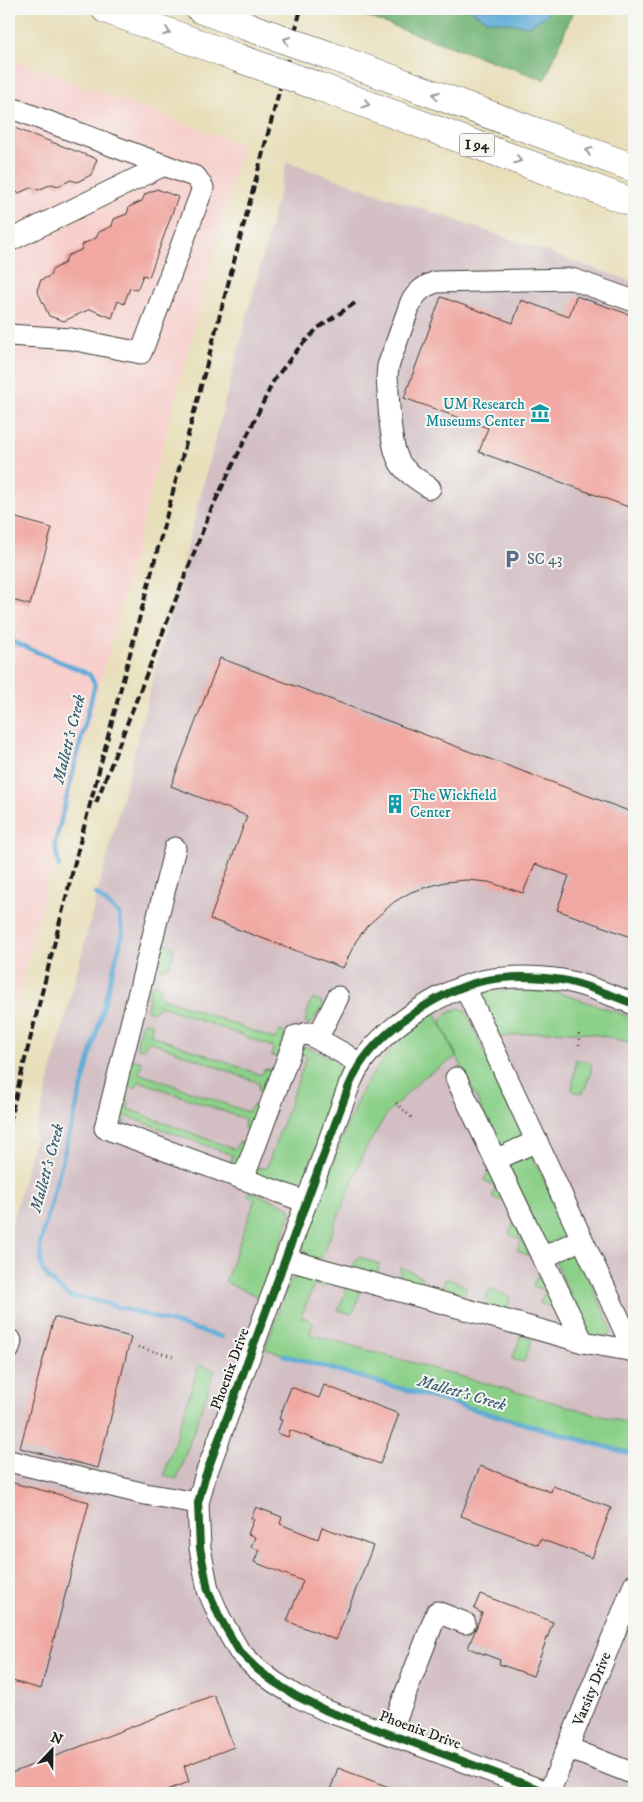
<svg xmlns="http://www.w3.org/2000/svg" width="643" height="1802" font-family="'IM FELL DW Pica',serif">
	<rect width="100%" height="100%" fill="#f6f6f2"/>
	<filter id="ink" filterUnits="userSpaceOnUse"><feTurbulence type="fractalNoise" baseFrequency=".02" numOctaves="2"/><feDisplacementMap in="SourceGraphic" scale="10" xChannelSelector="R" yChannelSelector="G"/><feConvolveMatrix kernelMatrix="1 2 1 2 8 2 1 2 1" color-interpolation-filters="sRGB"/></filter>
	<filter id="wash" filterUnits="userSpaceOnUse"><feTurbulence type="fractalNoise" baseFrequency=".0096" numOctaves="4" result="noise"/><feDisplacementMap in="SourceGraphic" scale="20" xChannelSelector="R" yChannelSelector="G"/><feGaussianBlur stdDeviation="1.12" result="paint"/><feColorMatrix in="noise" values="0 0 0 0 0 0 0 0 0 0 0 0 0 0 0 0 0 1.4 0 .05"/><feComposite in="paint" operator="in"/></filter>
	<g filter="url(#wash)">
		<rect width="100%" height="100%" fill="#e8dfba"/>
		<polygon fill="#f7d0cd" points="9,58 242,145 9,1030"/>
		<polygon fill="#d2bec3" points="287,162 634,282 634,1793 9,1793 9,1235"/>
		<g fill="#8bd089" stroke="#547652">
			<polygon points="166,943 173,947 172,959 168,967 161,969 158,966 163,944"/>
			<polygon points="155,984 160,987 159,996 274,1039 280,1031 284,1032 285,1036 276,1057 272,1056 273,1047 159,1005 157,1009 152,1012 147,1010 150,988"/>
			<path d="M510,990L560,993L634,1018V1044C582,1028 550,1029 497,1038L481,999L483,991Z"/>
			<polygon points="313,998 322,1002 323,1006 310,1024 305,1023 309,1005"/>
			<path d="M459,1008L465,1010L523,1136L502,1147L499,1146L441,1023C443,1014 451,1012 459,1008Z"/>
			<polygon points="435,1012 456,1057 422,1078 386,1115 365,1150 321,1259 309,1258 302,1246 346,1128 363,1087 387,1054 412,1029"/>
			<path d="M146,1022L152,1024L151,1035L261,1075L264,1070L267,1069L270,1070L271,1073L262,1094L258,1090L259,1083L149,1041L143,1049L138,1048C135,1042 140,1030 142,1024Z"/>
			<polygon points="304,1046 341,1062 346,1069 302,1184 296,1188 253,1175 257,1167 266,1169 307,1056 300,1053 300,1047"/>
			<path d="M131,1059L142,1062L139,1073L248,1112L253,1105L256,1106C259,1112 253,1126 247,1131L244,1128L245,1119L139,1081L136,1088L129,1086L126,1083Z"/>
			<polygon points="576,1059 589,1062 591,1064 591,1073 583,1093 574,1092 572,1090"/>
			<polygon points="122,1097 126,1097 128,1100 128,1109 234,1149 239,1142 242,1142 244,1147 236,1165 233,1167 231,1164 232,1155 126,1116 124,1124 118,1123 117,1120"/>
			<polygon points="532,1155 569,1233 567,1236 545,1245 506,1163"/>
			<polygon points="490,1169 504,1202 492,1197 496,1186 484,1180"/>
			<polygon points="250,1191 289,1207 291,1213 260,1297 225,1282 255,1200 249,1197 248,1193"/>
			<polygon points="514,1222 529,1256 517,1250 521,1240 509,1234"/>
			<polygon points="577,1252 612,1330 611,1333 598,1339 587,1336 555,1260"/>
			<polygon points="360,1257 379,1264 377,1276 352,1268 356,1260"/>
			<polygon points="401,1267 422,1277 421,1284 419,1289 396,1281 398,1279 401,1271 399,1269"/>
			<polygon points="537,1276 539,1276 553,1308 540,1303 545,1291 533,1286"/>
			<polygon points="301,1277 327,1282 328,1284 324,1287 314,1285 301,1317 309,1319 313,1323 310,1334 634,1425 634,1453 265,1349 289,1282 295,1278"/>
			<polygon points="447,1278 465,1286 466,1290 462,1300 438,1292 445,1286 443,1283"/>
			<polygon points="347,1286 357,1290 360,1293 354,1311 350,1314 338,1310 346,1292 344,1288"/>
			<polygon points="490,1289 510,1297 507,1311 482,1304 485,1303 488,1295 487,1293"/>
			<polygon points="521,1335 532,1339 524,1362 514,1360 513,1357"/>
			<polygon points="199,1365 215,1370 177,1479 164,1475"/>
		</g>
		<polygon fill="#70b275" stroke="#466748" points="345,9 574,9 545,80"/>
		<polygon fill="#5eabd7" stroke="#3d647a" points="468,9 549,9 546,16 528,26 487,20"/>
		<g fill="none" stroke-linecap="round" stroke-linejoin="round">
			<g stroke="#5eabd7" stroke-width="4.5">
				<polyline points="9,640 89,674 95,684 55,844 59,867"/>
				<polyline points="96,894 119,914 123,933 40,1244 42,1270 53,1283 70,1297 94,1300 222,1337"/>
				<polyline points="283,1355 634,1455"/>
			</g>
		</g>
		<g id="blocks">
			<g fill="#f1a8a2">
				<polygon points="9,126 97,159 91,175 77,182 71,180 58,186 52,184 38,190 32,187 19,193 9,189"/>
				<polygon points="157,189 178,197 149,277 143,275 137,290 130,288 124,304 118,301 112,318 90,309 64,321 49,316 37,290 41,280 50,276 52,270 65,263 67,256 81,250 83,244 96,238 99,232 112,226 114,219 127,214 129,207 142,201 145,194"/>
				<polygon points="576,296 634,316 634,509 479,452 488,428 404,398 441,297 513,323 521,300 569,317"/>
				<polygon points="9,516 52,528 30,605 9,599"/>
				<polygon points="220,658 634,813 634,938 557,910 569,876 535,864 523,893 488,882 467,880 445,882 427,887 411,892 394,902 367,926 356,941 343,968 210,919 247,816 171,786"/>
				<polygon points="54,1317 131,1337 98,1468 20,1448"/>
				<polygon points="324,1385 399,1414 380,1464 290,1430 288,1437 277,1433 282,1420 279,1419 291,1387 319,1398"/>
				<polygon points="480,1466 551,1492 553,1486 611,1508 592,1558 540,1539 538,1545 461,1516"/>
				<polygon points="13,1483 89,1502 41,1689 9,1680 9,1498"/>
				<polygon points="256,1507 282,1517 280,1524 318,1539 322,1527 373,1546 336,1640 287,1621 303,1581 254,1562 259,1550 251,1547 255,1537 248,1534 254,1519 251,1518"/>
				<polygon points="480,1594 553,1622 533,1676 499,1664 500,1660 468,1648 482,1613 474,1609"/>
				<polygon points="214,1695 234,1747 184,1766 189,1782 159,1793 9,1793 9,1774"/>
				<polygon points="338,1768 402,1792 402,1793 329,1793"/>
			</g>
		</g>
	</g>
	<g filter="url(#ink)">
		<use href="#blocks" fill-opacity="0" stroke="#3b3934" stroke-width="1"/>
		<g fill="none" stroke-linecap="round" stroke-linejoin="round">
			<g stroke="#3b3934" stroke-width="23">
				<g id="minor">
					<polyline points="9,107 196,177 203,188 141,353 71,339 9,335"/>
					<polyline points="9,241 164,165"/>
					<path d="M430,488C420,481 406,473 400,463C389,445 389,399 387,377L388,366L411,302C418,291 424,286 436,282L572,279L634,301"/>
					<polyline points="175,848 105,1128 306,1202"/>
					<polyline points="465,987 634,1351"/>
					<polyline points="307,1033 346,1055 360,1065"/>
					<polyline points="495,1160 537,1141"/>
					<polyline points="243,1179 296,1036 321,1031 338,997"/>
					<polyline points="543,1258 581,1239"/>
					<polyline points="285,1259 583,1342 456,1078"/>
					<polyline points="583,1342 634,1351"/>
					<polyline points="9,1349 11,1341"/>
					<polyline points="9,1461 145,1494 198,1503"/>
					<polyline points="390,1734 437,1612 465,1623"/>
					<polyline points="568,1748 634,1774"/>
					<path d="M549,1793L327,1711L296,1696L274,1682L257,1669L239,1651L220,1618L208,1590L200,1548L198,1503L205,1477L349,1086C352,1080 355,1072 359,1066C385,1026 447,985 494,979C515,976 541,977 562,980C587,985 611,995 634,1004"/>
					<polyline points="549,1793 634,1585"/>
				</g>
			</g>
			<g stroke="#3b3934" stroke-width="29">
				<g id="highway">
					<polyline points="105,9 238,58"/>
					<polyline points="200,9 246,26"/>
					<polyline points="328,55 634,168"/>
					<polyline points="320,87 634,203"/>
				</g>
			</g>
			<g stroke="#3b3934" stroke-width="2.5" stroke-dasharray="1 4" stroke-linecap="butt">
				<polyline points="579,1045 579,1031"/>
				<polyline points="396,1103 412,1118"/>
				<polyline points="138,1347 175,1357"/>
			</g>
			<use href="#minor" stroke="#fff" stroke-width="21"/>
			<use href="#highway" stroke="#fff" stroke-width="28"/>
			<g stroke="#1c1c1c" stroke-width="4" stroke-dasharray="8 4" stroke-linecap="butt">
				<polyline points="96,803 210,512 274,380 298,349 318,328 355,303"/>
				<polyline points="9,1123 80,842 301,9"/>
			</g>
			<g stroke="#3b3934" stroke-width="29" stroke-linecap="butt">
				<g id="highway-bridge">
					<polyline points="246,26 328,55"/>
					<polyline points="238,58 320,87"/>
				</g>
			</g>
			<use href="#highway-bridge" stroke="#fff" stroke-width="28"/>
			<g stroke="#f6f6f2" stroke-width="11">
				<path id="cycleway" d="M549,1793L327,1711L296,1696L274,1682L257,1669L239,1651L220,1618L208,1590L200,1548L198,1503L205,1477L349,1086C352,1080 355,1072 359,1066C385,1026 447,985 494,979C515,976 541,977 562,980C587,985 611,995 634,1004"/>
			</g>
			<use href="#cycleway" stroke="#1b5e20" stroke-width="8"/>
		</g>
		<defs><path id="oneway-chevron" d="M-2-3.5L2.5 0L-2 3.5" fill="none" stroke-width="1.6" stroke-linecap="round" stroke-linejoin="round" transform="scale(1.25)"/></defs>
		<g stroke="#999">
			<use href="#oneway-chevron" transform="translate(167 32) rotate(20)"/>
			<use href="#oneway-chevron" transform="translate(287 40) rotate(-160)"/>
			<use href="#oneway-chevron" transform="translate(436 95) rotate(-160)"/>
			<use href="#oneway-chevron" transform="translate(366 104) rotate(20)"/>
			<use href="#oneway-chevron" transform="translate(589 151) rotate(-160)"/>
			<use href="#oneway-chevron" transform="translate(518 160) rotate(20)"/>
		</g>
	</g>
	<defs>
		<g id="museum-bare" transform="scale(1.5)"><path d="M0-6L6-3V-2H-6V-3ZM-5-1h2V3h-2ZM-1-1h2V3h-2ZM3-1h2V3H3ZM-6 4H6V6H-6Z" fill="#0f9aa8" stroke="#f6f6f2" stroke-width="2.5" paint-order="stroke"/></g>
		<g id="parking-bare" transform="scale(1.5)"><path d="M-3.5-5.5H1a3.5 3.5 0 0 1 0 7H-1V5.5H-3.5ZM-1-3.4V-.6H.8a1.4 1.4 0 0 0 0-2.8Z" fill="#5c6f8a" stroke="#f6f6f2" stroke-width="2.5" paint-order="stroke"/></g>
		<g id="building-bare" transform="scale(1.5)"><path d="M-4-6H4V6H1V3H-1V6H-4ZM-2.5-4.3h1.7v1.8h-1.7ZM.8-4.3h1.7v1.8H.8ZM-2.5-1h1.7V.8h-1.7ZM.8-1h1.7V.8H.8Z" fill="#0f9aa8" stroke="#f6f6f2" stroke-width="2.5" paint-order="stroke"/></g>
	</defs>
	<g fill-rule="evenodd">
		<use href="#museum-bare" x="540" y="413"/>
		<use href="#parking-bare" x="512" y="559"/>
		<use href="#building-bare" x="395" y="804"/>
	</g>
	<g text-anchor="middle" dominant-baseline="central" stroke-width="4" stroke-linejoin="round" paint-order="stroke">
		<rect fill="#f6f6f2" stroke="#5d5d5c" stroke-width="1" x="459.5" y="133.5" width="35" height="23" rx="4"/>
		<g font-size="14" font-weight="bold" fill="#1c1c1c">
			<text x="477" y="145">I 94</text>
		</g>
		<g font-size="15" fill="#0d838f" stroke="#f6f6f2" text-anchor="end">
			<text x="525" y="404">UM Research<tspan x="525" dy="17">Museums Center</tspan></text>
			<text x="410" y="795" text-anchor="start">The Wickfield<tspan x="410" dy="17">Center</tspan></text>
		</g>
		<g font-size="15" fill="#4e5e75" stroke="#f6f6f2" text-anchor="start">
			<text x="527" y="559">SC 43</text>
		</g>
		<g font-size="15" fill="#1c1c1c" stroke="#f6f6f2">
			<text transform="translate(230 1369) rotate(-70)">Phoenix Drive</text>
			<text transform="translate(592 1689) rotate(-68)">Varsity Drive</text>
			<text transform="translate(420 1730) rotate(20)">Phoenix Drive</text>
		</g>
		<g font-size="16" font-style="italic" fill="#3a5c70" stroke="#f6f6f2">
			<text transform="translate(69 739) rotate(-76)">Mallett's Creek</text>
			<text transform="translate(47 1168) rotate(-75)">Mallett's Creek</text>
			<text transform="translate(462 1393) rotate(16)">Mallett's Creek</text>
		</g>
	</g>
	<rect width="643" height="1802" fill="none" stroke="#f6f6f2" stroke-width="30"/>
	<g transform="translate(52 1750) rotate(22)" stroke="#f6f6f2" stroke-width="4" paint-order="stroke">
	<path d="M0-4L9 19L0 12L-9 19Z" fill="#1c1c1c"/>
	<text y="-8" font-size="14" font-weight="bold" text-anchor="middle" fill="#1c1c1c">N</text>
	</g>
</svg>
